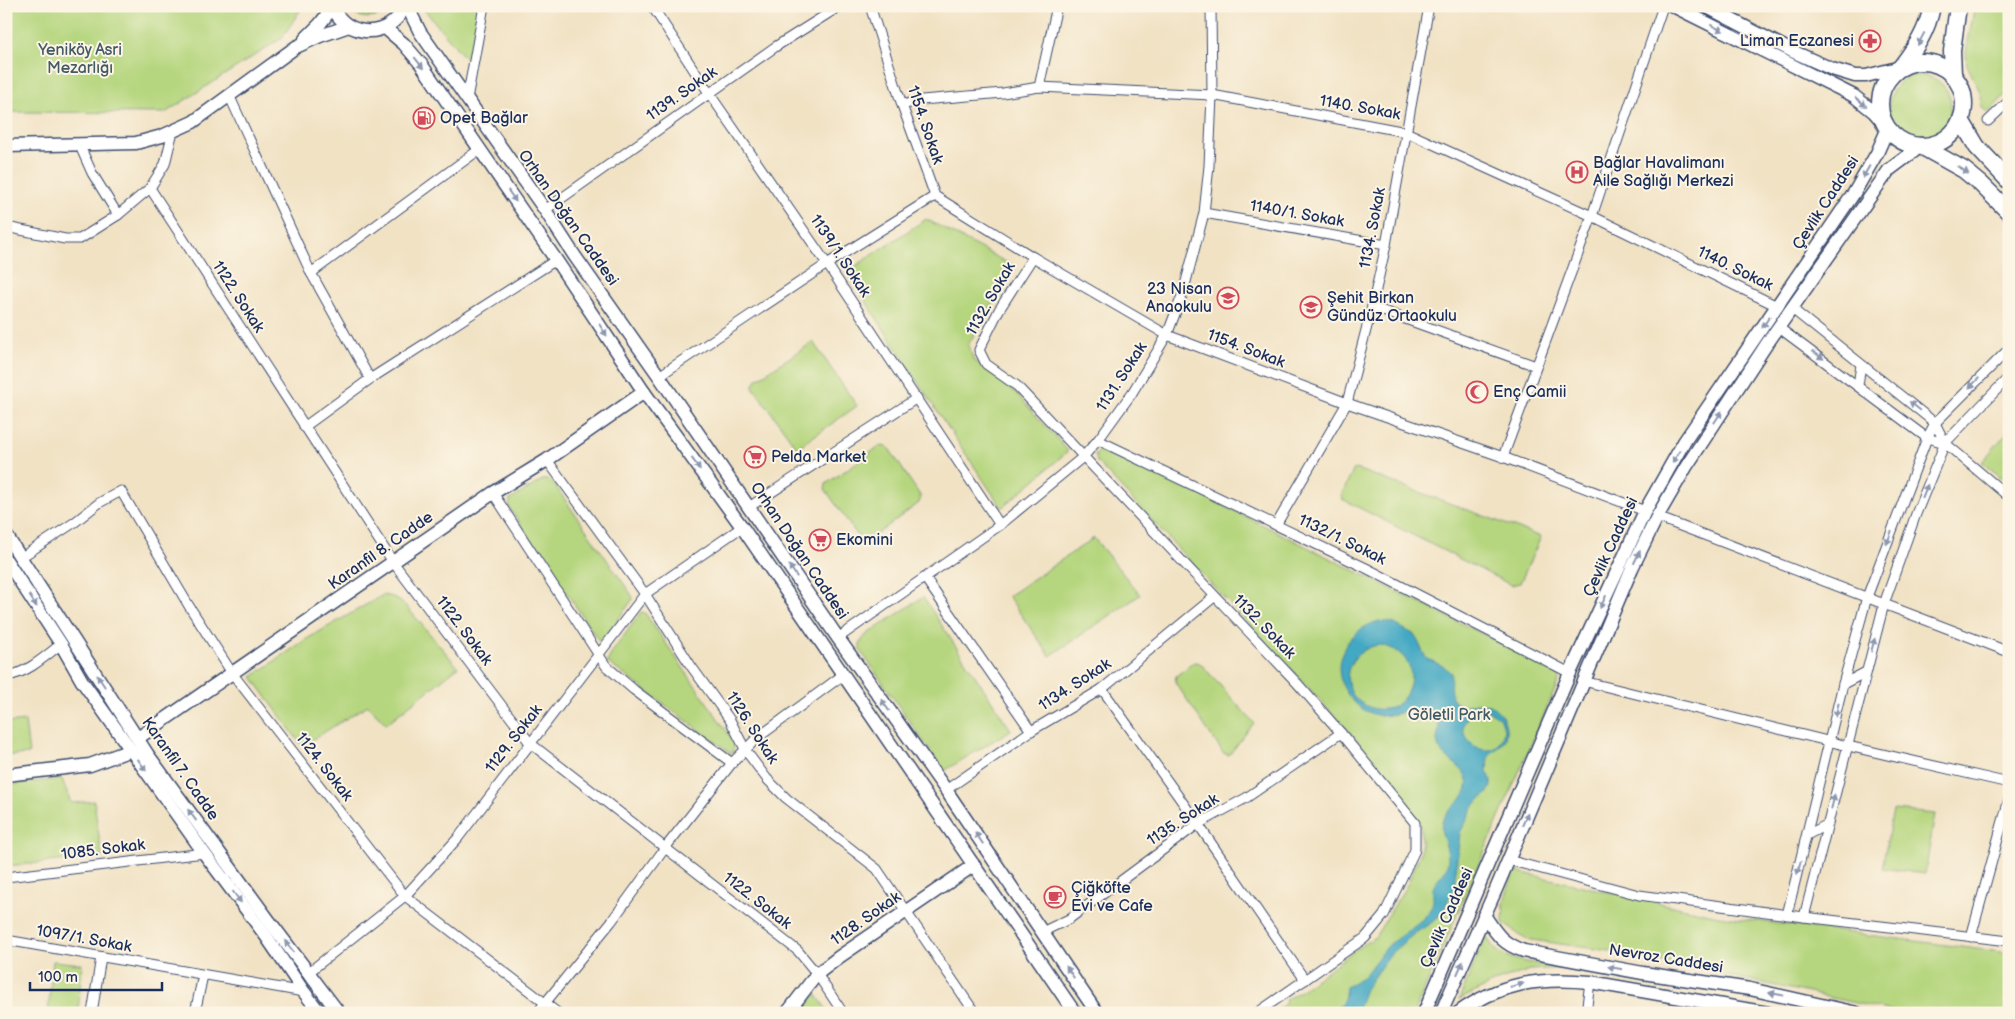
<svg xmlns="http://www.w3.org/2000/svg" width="2015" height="1019" font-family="'Balsamiq Sans',sans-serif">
	<rect width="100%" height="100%" fill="#fcf5e5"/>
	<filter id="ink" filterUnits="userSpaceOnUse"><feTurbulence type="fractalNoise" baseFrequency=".02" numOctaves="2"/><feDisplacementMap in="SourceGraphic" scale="10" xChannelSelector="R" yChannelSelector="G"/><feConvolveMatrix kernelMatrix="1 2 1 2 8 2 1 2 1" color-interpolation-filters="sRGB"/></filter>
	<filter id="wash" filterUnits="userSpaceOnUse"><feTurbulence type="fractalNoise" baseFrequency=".0096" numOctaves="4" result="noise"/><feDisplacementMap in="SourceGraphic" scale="20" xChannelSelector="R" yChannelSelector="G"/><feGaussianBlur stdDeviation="1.12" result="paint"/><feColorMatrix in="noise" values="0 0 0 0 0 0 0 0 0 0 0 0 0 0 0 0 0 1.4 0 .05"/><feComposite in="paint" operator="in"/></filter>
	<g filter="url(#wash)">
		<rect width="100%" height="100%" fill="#f1e2c4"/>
		<g fill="#b5d67e" stroke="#68826e">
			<polygon points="6,6 303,6 282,38 165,113 6,112"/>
			<path d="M343,6H391C378,23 357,20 343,6Z"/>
			<polygon points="422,6 480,6 471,65 422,7"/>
			<polygon points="1975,6 2009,6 2009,91 1988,113 1981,107 1980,92 1967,65 1966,51"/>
			<circle cx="1920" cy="106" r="31"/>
			<polygon points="926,219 1015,267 968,345 974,360 1015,392 1068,451 1002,508 919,384 847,272"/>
			<polygon points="813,342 857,406 797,448 753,387 757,379"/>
			<polygon points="2009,430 2009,483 1982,462"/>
			<polygon points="880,446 888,447 921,497 919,503 866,542 860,539 825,489 826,484"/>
			<polygon points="1103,448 1112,450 1557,671 1560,678 1414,1013 1273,1013 1286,1003 1285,1000 1302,990 1356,949 1375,937 1408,883 1421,852 1421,826 1389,776 1333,714 1097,462 1095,454"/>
			<polygon points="1354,469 1359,470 1541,537 1520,583 1511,585 1342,499 1341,496"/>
			<polygon points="542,480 550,480 554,484 631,594 633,599 603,640 599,641 509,507 510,500"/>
			<polygon points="1094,538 1140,595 1050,656 1008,596"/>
			<polygon points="383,595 393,597 405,605 458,667 386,724 368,705 302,746 252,677 305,640"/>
			<polygon points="923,597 1011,730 944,771 860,650 860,643 866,635"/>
			<polygon points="641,612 645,613 735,743 732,754 607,662 613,651"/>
			<polygon points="1194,662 1200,663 1254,723 1229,755 1223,753 1175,682 1176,676"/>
			<polygon points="25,721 29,754 6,756 6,723"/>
			<polygon points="62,779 71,803 94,801 102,857 6,866 6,785"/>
			<polygon points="1893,810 1935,814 1925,874 1882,868"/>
			<polygon points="1514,871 1718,916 2009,953 2009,1013 1901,1013 1624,953 1525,939 1503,923 1504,901"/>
			<path d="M1486,936C1489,940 1492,946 1495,949C1509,962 1543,964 1561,968L1530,970L1497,981L1459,1000Z"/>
			<polygon points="53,961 82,964 78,1013 48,1013"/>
			<polygon points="816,994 829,1013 801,1013"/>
		</g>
		<path fill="#43a8c3" stroke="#2f6c90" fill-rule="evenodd" d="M1379,621L1393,623L1415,635L1426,658L1445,667L1451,673C1451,683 1448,695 1456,703C1465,709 1473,702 1482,703C1500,705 1511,725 1504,741C1500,748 1492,751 1488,758L1487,771L1491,779V786L1488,793L1475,804L1460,833L1454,887L1444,909L1437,919L1414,934L1391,953L1365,989L1356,1013H1307C1318,1005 1336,1013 1342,1003C1345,999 1345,992 1346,987L1364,976L1386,947L1424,918C1429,911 1434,905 1433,897C1433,893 1432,890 1434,886C1439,873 1449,873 1448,856C1447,844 1439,833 1442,822C1447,807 1471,798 1467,780C1463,762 1440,761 1437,742C1437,736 1439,729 1439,722C1427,694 1398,720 1377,715C1364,712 1356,705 1349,696C1326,666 1346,630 1379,621ZM1378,645C1433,652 1411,723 1369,707C1361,704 1353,698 1350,689C1341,667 1358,649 1378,645ZM1481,710C1494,711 1507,720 1503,735C1492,775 1435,724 1481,710Z"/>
	</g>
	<g filter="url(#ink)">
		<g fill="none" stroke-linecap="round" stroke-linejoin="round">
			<g stroke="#3b4a6d" stroke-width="11">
				<g id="street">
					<polyline points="652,6 709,93 827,264 1000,525"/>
					<polyline points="870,6 902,105 935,196 1033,257 1167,335 1347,403 1503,457 1645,511"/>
					<polyline points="1039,87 1057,6"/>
					<polyline points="229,95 311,273 370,379"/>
					<polyline points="467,99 484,6"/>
					<polyline points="902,105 922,100 1003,93 1039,87 1212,95 1406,132 1592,216 1777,306"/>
					<polyline points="1988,121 2009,101"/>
					<polyline points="79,144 92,173 118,215"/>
					<polyline points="150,188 393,562 530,743 798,951 817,974 843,1013"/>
					<polyline points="545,210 775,47 840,6"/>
					<polyline points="1204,213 1386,245"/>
					<polyline points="6,227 65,239 80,239 118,215 150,188 165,164 173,131"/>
					<polyline points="1033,257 999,310 979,350 986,364 1017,386 1297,683 1341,733 1415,823 1415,850 1384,915 1365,938 1257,1013"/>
					<polyline points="311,273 480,149"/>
					<polyline points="1372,307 1536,366"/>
					<polyline points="1791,308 1935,423 1945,443"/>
					<polyline points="1778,327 1927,438 1945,443 2009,497"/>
					<polyline points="659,376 827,264 935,196"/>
					<polyline points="1858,385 1861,365"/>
					<polyline points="304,427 370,379 556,260"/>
					<polyline points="1098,440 1366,568 1570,673"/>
					<polyline points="1503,457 1592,216 1663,6"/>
					<polyline points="547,460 645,594 691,666 730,720 746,751 767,779 786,798 877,869 975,1013"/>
					<polyline points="493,493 606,666 634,690 732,763"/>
					<polyline points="749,507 917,398"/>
					<polyline points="1657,517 2009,652"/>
					<polyline points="1276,525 1347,403 1372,307 1386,245 1429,6"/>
					<polyline points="20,558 75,522 99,503 121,491 189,606 232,673 405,896 558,1013"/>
					<polyline points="925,578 1031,731"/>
					<polyline points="838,638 1000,525 1083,457 1098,440 1132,393 1167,335 1183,293 1204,213 1209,166 1212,95 1211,6"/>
					<path d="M6,676C26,674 46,656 61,644"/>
					<polyline points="1583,681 1848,746 2009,783"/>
					<polyline points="1843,684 1866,672"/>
					<polyline points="1102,689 1198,824 1305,980"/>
					<polyline points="946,790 1031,731 1102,689 1214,597"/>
					<polyline points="1807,835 1828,824"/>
					<polyline points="1508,860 1639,895 1804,917 2009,941"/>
					<polyline points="6,877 204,853"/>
					<polyline points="1787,915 1843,684 1867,597 1927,438 1935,423 2009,349"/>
					<polyline points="1804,917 1884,604 1916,514 1945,443 2009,377"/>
					<polyline points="1042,932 1069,919 1198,824 1246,798 1341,733"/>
					<polyline points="1971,937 2009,799"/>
					<polyline points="6,940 304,992"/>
					<polyline points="309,972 405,896 458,838 645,594 742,527"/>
					<polyline points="92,1013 101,957"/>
					<polyline points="195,1013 203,975"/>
					<polyline points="537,1013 611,922 665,848 732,763 757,738 843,675"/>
					<polyline points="1586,1013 1590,982"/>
				</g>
			</g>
			<g stroke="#3b4a6d" stroke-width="15">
				<g id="secondary">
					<path d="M332,6C347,40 390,39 405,6"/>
					<polyline points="410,6 412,16 420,32 545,210 574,255 659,376 838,638 946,790 1097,1013"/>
					<polyline points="1705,6 1792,51 1832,69 1855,76 1866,76 1901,67"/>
					<polyline points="385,28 404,44 421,64 556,260 644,392 742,527 1075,1013"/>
					<polyline points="305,39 320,24 332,8"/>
					<polyline points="6,146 136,143 162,136 193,122 296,47 320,36 349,26"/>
					<polyline points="6,535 148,755 270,922 339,1013"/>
					<polyline points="6,560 61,644 82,681 204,853 266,936 304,992 320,1013"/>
					<polyline points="138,738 493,493 547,460 644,392"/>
					<polyline points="6,775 90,765 131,750"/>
					<path d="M1484,915C1496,933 1502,944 1524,951L1643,973L1750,989L1857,1013"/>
					<polyline points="787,1013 817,974 839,957 974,865"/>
					<polyline points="1424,1013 1570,673 1645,511 1684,442 1854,193 1877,153 1888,128 1874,112 1854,96 1673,6"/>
					<polyline points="1441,1013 1497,887 1632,568 1657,517 1686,467 1766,345 1889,170 1921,146"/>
					<path d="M1458,1013C1499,983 1540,977 1590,982L1768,1013"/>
				</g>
			</g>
			<g stroke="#3b4a6d" stroke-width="19">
				<g id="highway">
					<circle cx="1922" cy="104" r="42"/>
					<path d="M1901,67C1916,47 1927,32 1932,6"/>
					<polyline points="1953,75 1952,51 1958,6"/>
					<polyline points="1961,120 1977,147 2009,181"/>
					<polyline points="1921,146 1964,170 1981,184 2009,212"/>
				</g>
			</g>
			<use href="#street" stroke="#fff" stroke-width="9"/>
			<use href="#secondary" stroke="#fff" stroke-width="12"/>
			<use href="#highway" stroke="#fff" stroke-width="16"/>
		</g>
		<defs><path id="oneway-solid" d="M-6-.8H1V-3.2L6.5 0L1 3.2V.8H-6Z" transform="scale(1.25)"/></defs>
		<g fill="#8d97ae">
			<use href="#oneway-solid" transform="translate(1717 28) rotate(26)"/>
			<use href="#oneway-solid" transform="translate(1921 39) rotate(118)"/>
			<use href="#oneway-solid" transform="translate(419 63) rotate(52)"/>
			<use href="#oneway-solid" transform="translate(1861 102) rotate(39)"/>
			<use href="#oneway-solid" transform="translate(1963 170) rotate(34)"/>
			<use href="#oneway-solid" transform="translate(1866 172) rotate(120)"/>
			<use href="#oneway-solid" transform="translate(512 196) rotate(55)"/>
			<use href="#oneway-solid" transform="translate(1766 322) rotate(124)"/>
			<use href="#oneway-solid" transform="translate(603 330) rotate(57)"/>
			<use href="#oneway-solid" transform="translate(1818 355) rotate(36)"/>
			<use href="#oneway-solid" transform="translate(1974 383) rotate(135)"/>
			<use href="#oneway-solid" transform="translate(1915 406) rotate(-141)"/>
			<use href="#oneway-solid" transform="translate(1718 417) rotate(-57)"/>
			<use href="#oneway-solid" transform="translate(1676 457) rotate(120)"/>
			<use href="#oneway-solid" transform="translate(696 464) rotate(54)"/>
			<use href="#oneway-solid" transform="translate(1925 491) rotate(-68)"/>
			<use href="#oneway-solid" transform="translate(1889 538) rotate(111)"/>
			<use href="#oneway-solid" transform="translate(1637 557) rotate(-64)"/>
			<use href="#oneway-solid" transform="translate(793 571) rotate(-124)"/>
			<use href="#oneway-solid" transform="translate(33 601) rotate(57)"/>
			<use href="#oneway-solid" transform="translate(1603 602) rotate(115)"/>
			<use href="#oneway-solid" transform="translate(1873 645) rotate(-75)"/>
			<use href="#oneway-solid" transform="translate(101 681) rotate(-123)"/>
			<use href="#oneway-solid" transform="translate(885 705) rotate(-125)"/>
			<use href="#oneway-solid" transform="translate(1837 710) rotate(103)"/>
			<use href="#oneway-solid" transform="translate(142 765) rotate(55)"/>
			<use href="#oneway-solid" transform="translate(1833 802) rotate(-76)"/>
			<use href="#oneway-solid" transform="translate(192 815) rotate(-126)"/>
			<use href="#oneway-solid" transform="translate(1525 819) rotate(-68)"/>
			<use href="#oneway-solid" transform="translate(979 838) rotate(-124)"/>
			<use href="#oneway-solid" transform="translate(1799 868) rotate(104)"/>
			<use href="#oneway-solid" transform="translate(237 897) rotate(53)"/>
			<use href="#oneway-solid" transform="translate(289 946) rotate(-128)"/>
			<use href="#oneway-solid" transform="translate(1460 968) rotate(-66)"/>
			<use href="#oneway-solid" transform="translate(1615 968) rotate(-170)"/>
			<use href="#oneway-solid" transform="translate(1070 972) rotate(-124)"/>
			<use href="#oneway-solid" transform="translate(1517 985) rotate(-15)"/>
			<use href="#oneway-solid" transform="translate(1776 994) rotate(-168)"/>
		</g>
	</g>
	<defs>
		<g id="pharmacy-ring" transform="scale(1.125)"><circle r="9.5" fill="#fcf5e5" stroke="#d1495b" stroke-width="1.5"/><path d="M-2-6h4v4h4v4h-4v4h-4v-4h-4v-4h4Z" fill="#d1495b"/></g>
		<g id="fuel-ring" transform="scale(1.125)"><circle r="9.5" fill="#fcf5e5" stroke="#d1495b" stroke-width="1.5"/><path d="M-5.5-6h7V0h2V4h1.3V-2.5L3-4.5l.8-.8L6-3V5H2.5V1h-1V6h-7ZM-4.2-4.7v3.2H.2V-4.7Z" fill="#d1495b"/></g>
		<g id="hospital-ring" transform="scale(1.125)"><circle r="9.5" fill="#fcf5e5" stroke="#d1495b" stroke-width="1.5"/><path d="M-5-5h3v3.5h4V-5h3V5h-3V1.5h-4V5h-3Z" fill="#d1495b"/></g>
		<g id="school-ring" transform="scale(1.125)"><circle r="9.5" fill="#fcf5e5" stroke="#d1495b" stroke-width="1.5"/><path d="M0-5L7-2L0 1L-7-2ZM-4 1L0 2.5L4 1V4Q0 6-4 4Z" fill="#d1495b"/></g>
		<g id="mosque-ring" transform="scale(1.125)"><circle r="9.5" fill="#fcf5e5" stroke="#d1495b" stroke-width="1.5"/><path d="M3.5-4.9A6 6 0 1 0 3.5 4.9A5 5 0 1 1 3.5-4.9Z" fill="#d1495b"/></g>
		<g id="supermarket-ring" transform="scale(1.125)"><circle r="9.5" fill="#fcf5e5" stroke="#d1495b" stroke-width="1.5"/><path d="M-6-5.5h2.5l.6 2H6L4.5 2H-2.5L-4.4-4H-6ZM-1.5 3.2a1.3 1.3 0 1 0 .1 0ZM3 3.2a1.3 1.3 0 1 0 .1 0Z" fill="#d1495b"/></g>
		<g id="cafe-ring" transform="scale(1.125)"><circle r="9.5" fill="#fcf5e5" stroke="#d1495b" stroke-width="1.5"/><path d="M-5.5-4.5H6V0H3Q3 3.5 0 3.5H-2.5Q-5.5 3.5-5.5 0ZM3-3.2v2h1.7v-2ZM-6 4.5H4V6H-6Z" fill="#d1495b"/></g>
	</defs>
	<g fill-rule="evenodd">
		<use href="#pharmacy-ring" x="1870" y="41"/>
		<use href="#fuel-ring" x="424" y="118"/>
		<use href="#hospital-ring" x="1577" y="172"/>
		<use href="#school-ring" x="1228" y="298"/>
		<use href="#school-ring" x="1311" y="307"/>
		<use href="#mosque-ring" x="1477" y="392"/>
		<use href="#supermarket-ring" x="755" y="457"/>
		<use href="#supermarket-ring" x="820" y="540"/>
		<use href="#cafe-ring" x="1055" y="897"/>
	</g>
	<g text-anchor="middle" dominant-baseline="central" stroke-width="4" stroke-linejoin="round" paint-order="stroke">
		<g font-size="16" fill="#1b2f5e" stroke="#fcf5e5" text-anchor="start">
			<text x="1854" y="41" text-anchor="end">Liman Eczanesi</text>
			<text x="440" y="118">Opet Bağlar</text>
			<text x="1593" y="163">Bağlar Havalimanı<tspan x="1593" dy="18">Aile Sağlığı Merkezi</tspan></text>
			<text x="1212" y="289" text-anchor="end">23 Nisan<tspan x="1212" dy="18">Anaokulu</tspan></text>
			<text x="1327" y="298">Şehit Birkan<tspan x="1327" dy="18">Gündüz Ortaokulu</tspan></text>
			<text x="1493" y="392">Enç Camii</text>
			<text x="771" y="457">Pelda Market</text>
			<text x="836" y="540">Ekomini</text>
			<text x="1071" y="888">Çiğköfte<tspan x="1071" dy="18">Evi ve Cafe</tspan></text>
		</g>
		<g font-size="16" fill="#425966" stroke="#fcf5e5">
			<text x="80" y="50">Yeniköy Asri<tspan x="80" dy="18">Mezarlığı</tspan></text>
			<text x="1449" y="715">Göletli Park</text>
		</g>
		<g font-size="16" fill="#1b2f5e" stroke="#fcf5e5">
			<text transform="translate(682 94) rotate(-35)">1139. Sokak</text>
			<text transform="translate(1360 108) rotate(10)">1140. Sokak</text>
			<text transform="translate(925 125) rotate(71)">1154. Sokak</text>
			<text transform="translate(1826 203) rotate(-57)">Çevlik Caddesi</text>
			<text transform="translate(1297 214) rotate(10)">1140/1. Sokak</text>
			<text transform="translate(568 218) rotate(55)">Orhan Doğan Caddesi</text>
			<text transform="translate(1373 228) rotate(-79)">1134. Sokak</text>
			<text transform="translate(840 256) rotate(56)">1139/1. Sokak</text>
			<text transform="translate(1735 269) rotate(26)">1140. Sokak</text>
			<text transform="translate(238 297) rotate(57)">1122. Sokak</text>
			<text transform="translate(991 299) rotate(-60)">1132. Sokak</text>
			<text transform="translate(1246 349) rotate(21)">1154. Sokak</text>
			<text transform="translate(1122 377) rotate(-57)">1131. Sokak</text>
			<text transform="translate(1342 540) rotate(26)">1132/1. Sokak</text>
			<text transform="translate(1611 547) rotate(-65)">Çevlik Caddesi</text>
			<text transform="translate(381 551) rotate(-35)">Karanfil 8. Cadde</text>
			<text transform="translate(799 551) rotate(56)">Orhan Doğan Caddesi</text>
			<text transform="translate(1264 627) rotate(46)">1132. Sokak</text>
			<text transform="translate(464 631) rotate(53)">1122. Sokak</text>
			<text transform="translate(1075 685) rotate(-33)">1134. Sokak</text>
			<text transform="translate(752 728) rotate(57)">1126. Sokak</text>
			<text transform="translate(514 739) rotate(-52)">1129. Sokak</text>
			<text transform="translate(324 767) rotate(52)">1124. Sokak</text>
			<text transform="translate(180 769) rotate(55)">Karanfil 7. Cadde</text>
			<text transform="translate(1183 820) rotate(-33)">1135. Sokak</text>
			<text transform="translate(103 850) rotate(-7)">1085. Sokak</text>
			<text transform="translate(757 901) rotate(38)">1122. Sokak</text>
			<text transform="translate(1447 918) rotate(-66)">Çevlik Caddesi</text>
			<text transform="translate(866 919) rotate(-35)">1128. Sokak</text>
			<text transform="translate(84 939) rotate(10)">1097/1. Sokak</text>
			<text transform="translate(1666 959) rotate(9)">Nevroz Caddesi</text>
		</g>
	</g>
	<rect width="2015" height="1019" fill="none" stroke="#fcf5e5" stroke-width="25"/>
	<path d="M30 982v8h132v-8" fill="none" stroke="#1b2f5e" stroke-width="2.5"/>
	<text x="38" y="982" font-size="15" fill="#1b2f5e" stroke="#fcf5e5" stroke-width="4" paint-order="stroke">100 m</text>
</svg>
